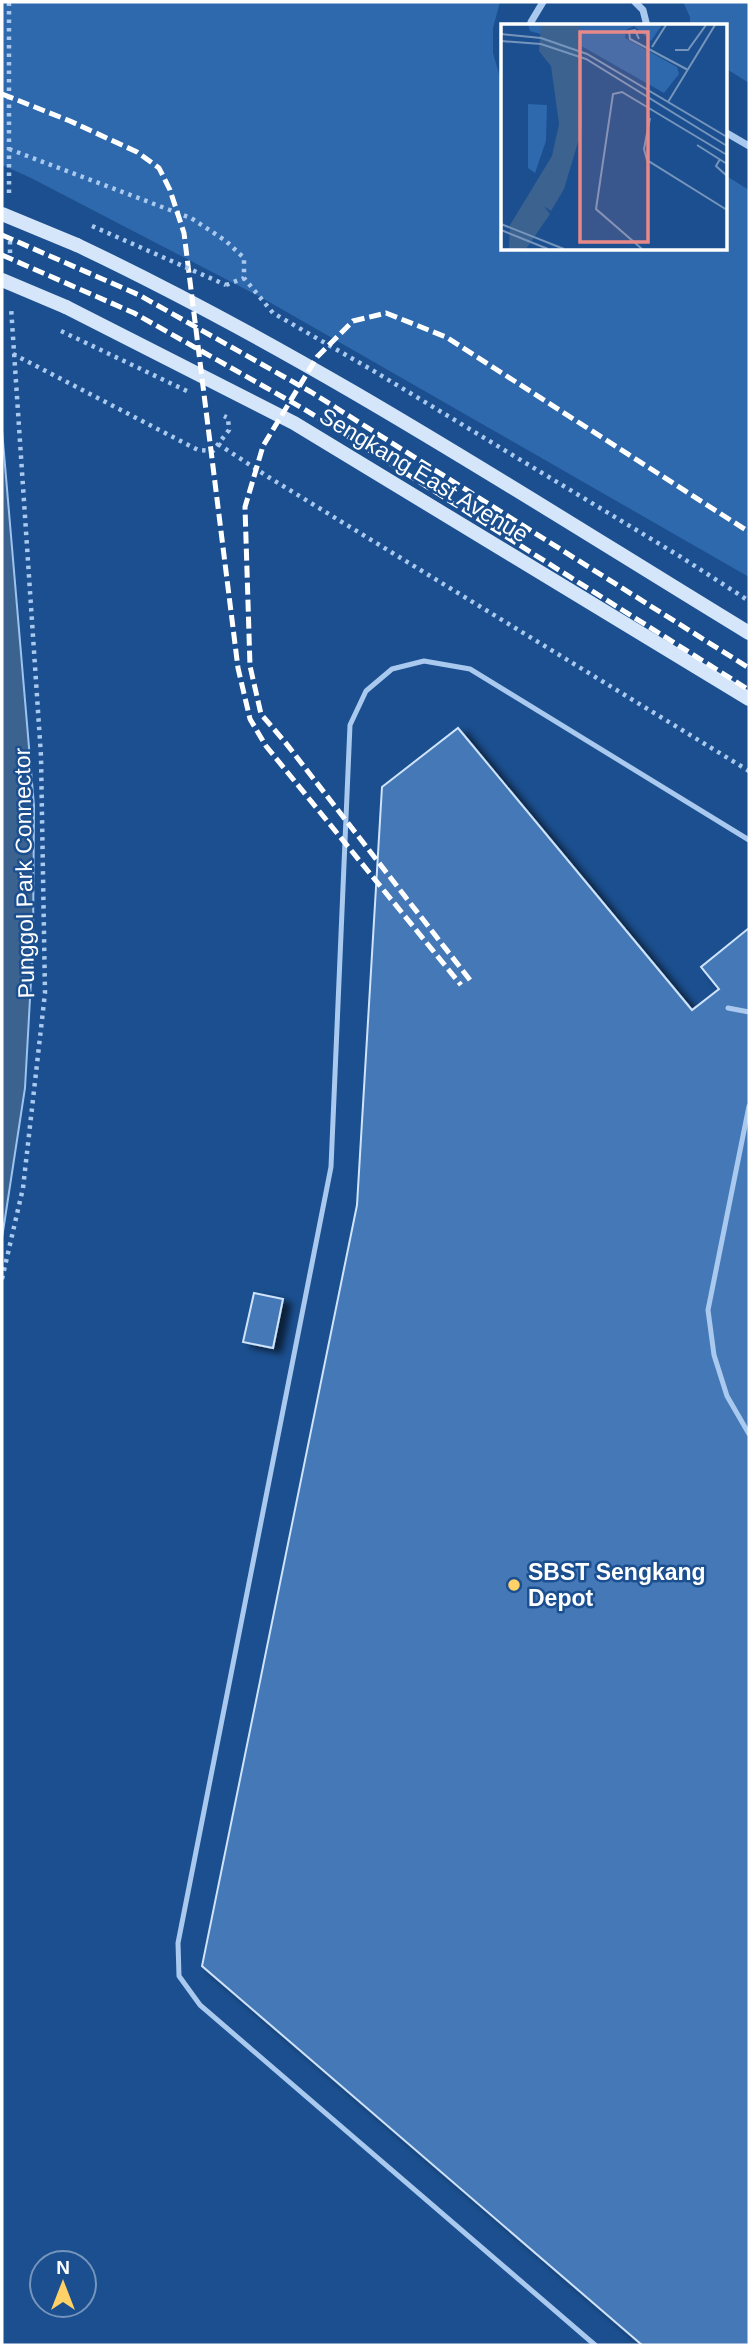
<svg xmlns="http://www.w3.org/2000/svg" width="751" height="2347" font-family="Helvetica,sans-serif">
	<defs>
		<filter id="shadow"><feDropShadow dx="8" dy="4.5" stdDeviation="3.5" flood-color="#0009"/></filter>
	</defs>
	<rect width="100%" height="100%" fill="#1b4f8f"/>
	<g fill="#2e69ad">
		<polygon points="2,2 500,2 493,28 493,53 502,84 503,248 725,248 725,175 749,190 749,577 264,299 31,178 2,165"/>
		<polygon points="683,2 749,2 749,83 725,68 725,26 690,26 690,17"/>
	</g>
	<polygon fill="#3c6290" stroke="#9cc4f0" stroke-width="2" points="2,430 34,806 33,945 25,1088 2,1238"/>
	<g fill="#4478b7" stroke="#cfe3fa" stroke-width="2" filter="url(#shadow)">
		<polygon points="458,728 692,1010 719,989 701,967 749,928 749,2345 642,2345 202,1966 357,1205 382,787"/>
		<polygon points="254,1293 283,1299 273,1348 243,1342"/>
	</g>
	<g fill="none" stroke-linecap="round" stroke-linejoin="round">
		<g stroke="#a9c9ee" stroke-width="4.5" stroke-dasharray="3.5 5" stroke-linecap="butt">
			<polyline points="9,149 191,218 226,241 244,258 244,278 273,313 372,370 681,557 749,601"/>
			<polyline points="9,193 9,2"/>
			<polyline points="10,241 10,260"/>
			<polyline points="226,285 244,278"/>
			<polyline points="13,354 198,450 213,451 229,430 228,418 224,416"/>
			<polyline points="218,444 270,478 749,771"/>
			<polyline points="2,1279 23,1188 45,993 41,756 11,307"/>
		</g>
		<g stroke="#a9c9ee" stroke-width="5">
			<polyline points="728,1008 749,1012"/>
			<polyline points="749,1106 708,1310 714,1355 727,1396 749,1434"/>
			<polyline points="595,2345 200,2005 179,1976 178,1943 331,1167 350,725 366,691 392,669 424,661 470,669 749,840"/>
		</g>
		<g stroke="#a9c9ee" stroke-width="7">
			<polyline points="635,2 643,10 647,26"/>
			<polyline points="531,26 531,22 543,2"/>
			<polyline points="725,132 749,146"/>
		</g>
		<g stroke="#d6e6fa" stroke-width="14">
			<path d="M77,245C311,356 529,499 749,633"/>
			<polyline points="66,307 294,423 749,699"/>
		</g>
		<g stroke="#fff" stroke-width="5" stroke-dasharray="12 5" stroke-linecap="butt">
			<polyline points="2,94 70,121 137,152 159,168 170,190 184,233 238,668 250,719 266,746 461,985"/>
			<polyline points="2,235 139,295 311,392 749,668"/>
			<polyline points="2,255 134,313 304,409 749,690"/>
			<polyline points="470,980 285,742 261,714 250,666 245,507 263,446 317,357 353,321 386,313 446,337 749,532"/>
		</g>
		<g stroke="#a9c9ee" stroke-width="4.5" stroke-dasharray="3.5 5" stroke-linecap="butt">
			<polyline points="92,226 226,285"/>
			<polyline points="61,331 189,392"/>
		</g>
		<g stroke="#d6e6fa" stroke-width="14">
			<polyline points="2,214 77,245"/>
			<polyline points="2,280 66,307"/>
		</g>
	</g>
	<circle fill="#ffd166" stroke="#1b4f8f" stroke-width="2.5" cx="514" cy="1585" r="7"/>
	<g text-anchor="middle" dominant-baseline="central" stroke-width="5" stroke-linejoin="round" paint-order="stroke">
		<g font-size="23" fill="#fff" stroke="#1b4f8f">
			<text transform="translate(424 475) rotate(31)">Sengkang East Avenue</text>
			<text transform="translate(24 873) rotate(-91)">Punggol Park Connector</text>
		</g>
		<g font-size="23" font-weight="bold" fill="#fff" stroke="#1b4f8f" text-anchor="start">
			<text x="528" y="1572">SBST Sengkang<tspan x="528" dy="26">Depot</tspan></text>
		</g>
	</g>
	<g transform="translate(501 24)">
		<rect width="226" height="226" fill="#1b4f8f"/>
		<path d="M27,1H161L150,17L133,2L125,6L124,14L176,43L178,50L163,69L82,23L29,7ZM27,80L46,81L45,117L34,149L27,144Z" fill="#2e69ad"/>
		<path d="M40,1H79L81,105L63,165L50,187L43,182L49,190L25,225H8L9,201L51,132L58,100L50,42L38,27Z" fill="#3c6290"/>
		<path fill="none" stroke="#7695bc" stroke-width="2" d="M0,10L40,14L86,30L226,113M138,15L134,6L128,7L129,15L187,46M0,17L40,20L85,35L226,122M151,23L165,1M174,26H187L205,1M167,78L214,1M149,94L143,125L146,136L226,186M196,121L226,140M219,135L215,142L226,152M0,200L63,225M0,206L47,225M141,225L95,185L112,70L121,68L226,131"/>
		<path fill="#e88989" fill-opacity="0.15" stroke="#e88989" stroke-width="3.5" d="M79,8H147V218H79Z"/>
		<rect width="226" height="226" fill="none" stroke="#fff" stroke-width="3.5"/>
	</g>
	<rect width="751" height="2347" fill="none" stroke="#ffffff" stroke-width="7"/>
	<g transform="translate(63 2284)"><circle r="33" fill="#1b4f8f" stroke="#7695bc" stroke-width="2"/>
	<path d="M0-5L12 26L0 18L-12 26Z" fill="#ffd166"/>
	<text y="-10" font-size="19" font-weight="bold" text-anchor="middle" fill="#ffffff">N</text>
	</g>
</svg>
